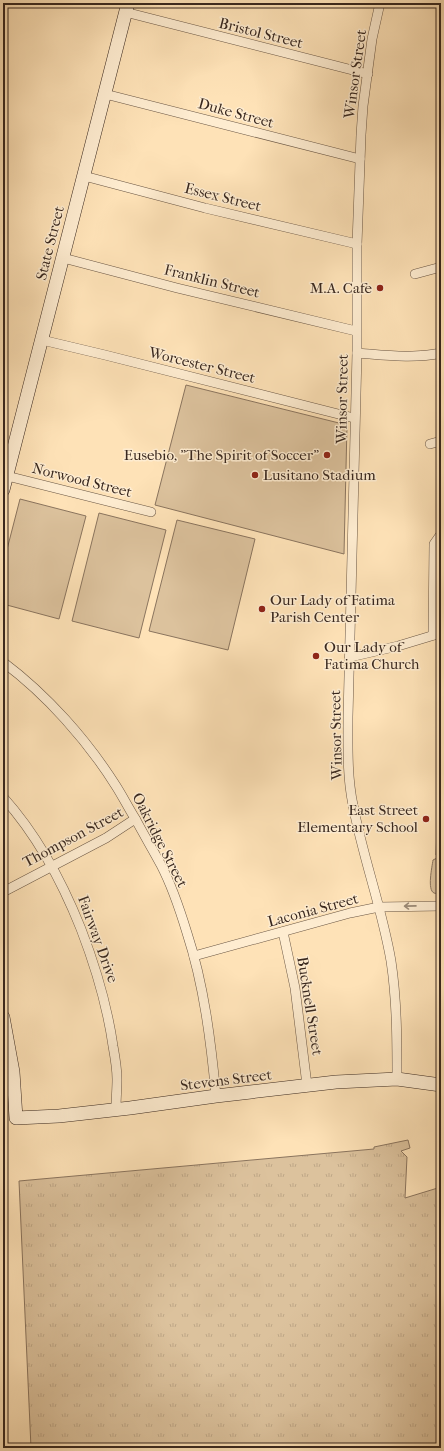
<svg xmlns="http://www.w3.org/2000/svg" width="444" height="1451" font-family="'IM FELL French Canon',serif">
	<defs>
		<pattern id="grass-tufts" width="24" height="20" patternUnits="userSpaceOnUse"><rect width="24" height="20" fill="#dcc29d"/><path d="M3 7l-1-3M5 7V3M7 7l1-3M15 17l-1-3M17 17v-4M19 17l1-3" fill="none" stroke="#bea787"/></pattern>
	</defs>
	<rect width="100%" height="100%" fill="#fee2b7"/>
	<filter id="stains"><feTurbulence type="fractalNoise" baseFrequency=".005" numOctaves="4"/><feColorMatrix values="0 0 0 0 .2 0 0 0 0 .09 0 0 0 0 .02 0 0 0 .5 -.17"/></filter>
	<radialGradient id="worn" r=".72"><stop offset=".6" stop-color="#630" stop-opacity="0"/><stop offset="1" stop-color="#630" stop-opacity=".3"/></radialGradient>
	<polygon fill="url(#grass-tufts)" stroke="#8a745e" points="408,1140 410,1148 401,1151 407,1157 405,1198 441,1187 441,1448 31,1448 19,1181 374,1149 374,1147"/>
	<g fill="#dcc29d" stroke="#8a745e">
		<polygon points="186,385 347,425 344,554 155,505"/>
		<polygon points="20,499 86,516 59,619 3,604 3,565"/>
		<polygon points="99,513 166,530 139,638 72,621"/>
		<polygon points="177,520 255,539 228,650 149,631"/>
		<polygon points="438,803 441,803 441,855 436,855"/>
		<path d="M441,856V893C439,893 436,894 434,893C427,890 432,867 433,860Z"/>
	</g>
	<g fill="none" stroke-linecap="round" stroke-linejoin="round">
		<g stroke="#6a5644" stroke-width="10">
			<g id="street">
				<path d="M380,3L372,39L363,106L361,135L357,244V353L348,717C348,747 347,776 353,805C363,858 382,908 391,961C397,1001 397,1040 397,1079"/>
				<polyline points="125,12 368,74"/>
				<polyline points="105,94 360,159"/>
				<polyline points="84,176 205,208 357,244"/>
				<polyline points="63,258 177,288 356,331"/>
				<polyline points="415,274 441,267"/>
				<polyline points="42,340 105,355 354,418"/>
				<path d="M357,353C384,355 414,359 441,353"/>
				<polyline points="430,444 441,441"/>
				<polyline points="7,476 151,512"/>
				<polyline points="433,635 434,544 441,534"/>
				<polyline points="350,657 398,646 441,633"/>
				<path d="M3,662C47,695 87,740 116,786C123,797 129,809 136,820C144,835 153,850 161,865C172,886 180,910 187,933C204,985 211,1042 216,1096"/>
				<path d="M3,797C38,836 62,881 81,929C96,968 107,1004 113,1046C115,1057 117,1068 117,1079C117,1089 116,1099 116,1109"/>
				<polyline points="3,892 106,838 135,819"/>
				<polyline points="283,932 295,988 307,1085"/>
				<polyline points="194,956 350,913 379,907 441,906"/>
			</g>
		</g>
		<g stroke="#38271e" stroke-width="14">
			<g id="secondary">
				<polyline points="3,490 128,3"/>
				<polyline points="3,1017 13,1072 16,1118 59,1116 130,1108 216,1096 336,1082 397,1079 441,1085"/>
			</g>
		</g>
		<use href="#street" stroke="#feecd0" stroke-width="9"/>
		<use href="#secondary" stroke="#feecd0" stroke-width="13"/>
	</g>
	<defs><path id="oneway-shaft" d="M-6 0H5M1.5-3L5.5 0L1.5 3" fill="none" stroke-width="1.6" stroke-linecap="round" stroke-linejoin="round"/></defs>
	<use stroke="#9b8a77" href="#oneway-shaft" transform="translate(410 906) rotate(179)"/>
	<g fill="#8f2418" stroke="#feecd0" stroke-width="1.5">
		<circle cx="380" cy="288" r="4"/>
		<circle cx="327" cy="455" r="4"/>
		<circle cx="255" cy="475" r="4"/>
		<circle cx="262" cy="609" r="4"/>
		<circle cx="316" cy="656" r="4"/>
		<circle cx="426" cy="819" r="4"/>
	</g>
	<g text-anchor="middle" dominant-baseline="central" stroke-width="3" stroke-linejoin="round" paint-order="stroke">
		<g font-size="15" fill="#38271e" stroke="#feecd0">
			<text transform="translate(261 33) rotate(14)">Bristol Street</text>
			<text transform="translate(355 74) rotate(-82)">Winsor Street</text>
			<text transform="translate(236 113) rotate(15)">Duke Street</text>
			<text transform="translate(223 197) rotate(14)">Essex Street</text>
			<text transform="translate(50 243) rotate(-76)">State Street</text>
			<text transform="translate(212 281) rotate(14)">Franklin Street</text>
			<text transform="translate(202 365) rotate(14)">Worcester Street</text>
			<text transform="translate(342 399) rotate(-89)">Winsor Street</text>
			<text transform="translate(82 480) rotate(14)">Norwood Street</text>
			<text transform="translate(336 735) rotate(-91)">Winsor Street</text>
			<text transform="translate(73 837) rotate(-28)">Thompson Street</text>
			<text transform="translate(160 840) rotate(63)">Oakridge Street</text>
			<text transform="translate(313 910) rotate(-15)">Laconia Street</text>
			<text transform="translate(98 939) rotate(70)">Fairway Drive</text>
			<text transform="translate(310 1006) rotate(81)">Bucknell Street</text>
			<text transform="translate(226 1080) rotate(-7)">Stevens Street</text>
		</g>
		<g font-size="15" fill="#38271e" stroke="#feecd0" text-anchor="end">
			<text x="372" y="288">M.A. Cafe</text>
			<text x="319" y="455">Eusebio, "The Spirit of Soccer"</text>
			<text x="263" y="475" text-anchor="start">Lusitano Stadium</text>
			<text x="270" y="600" text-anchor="start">Our Lady of Fatima<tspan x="270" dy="17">Parish Center</tspan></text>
			<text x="324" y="647" text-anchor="start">Our Lady of<tspan x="324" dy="17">Fatima Church</tspan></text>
			<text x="418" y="810">East Street<tspan x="418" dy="17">Elementary School</tspan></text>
		</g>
	</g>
	<rect width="444" height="1451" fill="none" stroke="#fee2b7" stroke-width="16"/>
	<rect x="4" y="4" width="436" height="1443" fill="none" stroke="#38271e" stroke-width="2"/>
	<rect x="8" y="8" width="428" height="1435" fill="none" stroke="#38271e"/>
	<rect width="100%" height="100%" filter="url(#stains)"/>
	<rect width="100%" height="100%" fill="url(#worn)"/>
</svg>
